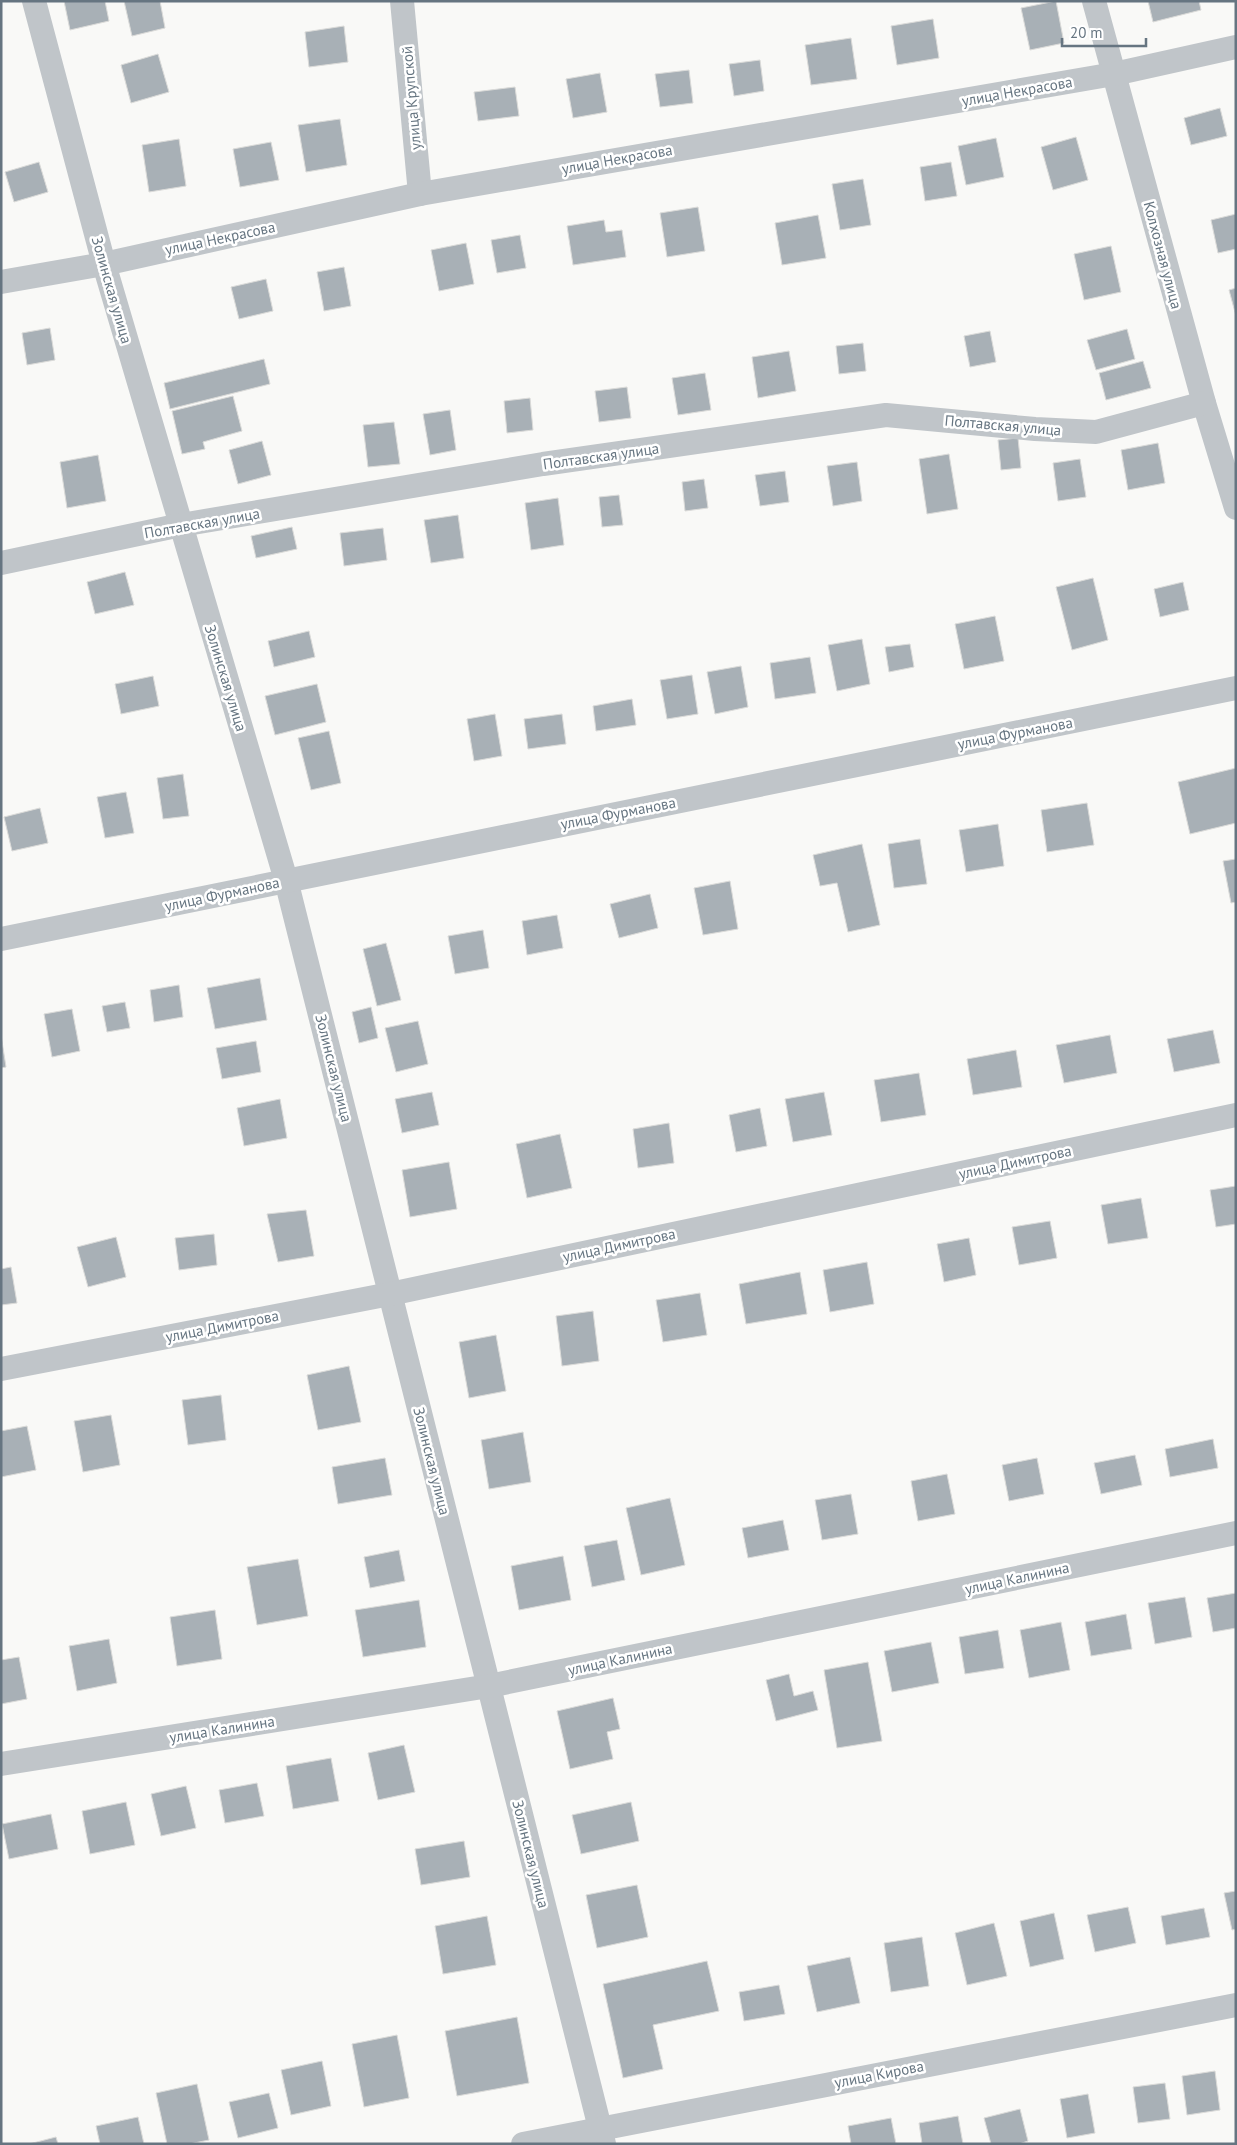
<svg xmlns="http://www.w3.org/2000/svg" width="1237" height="2145" font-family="'PT Sans',sans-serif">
	<rect width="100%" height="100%" fill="#f9f9f7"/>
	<g fill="#a8b0b6" stroke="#dbdbd9">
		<polygon points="64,1 105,1 109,21 70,30"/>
		<polygon points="124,1 160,1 165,28 132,36"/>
		<polygon points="1056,1 1064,43 1030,50 1021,8"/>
		<polygon points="1148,1 1199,1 1201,10 1153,22"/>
		<polygon points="933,19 939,58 897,65 891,26"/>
		<polygon points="344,26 348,62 309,67 305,32"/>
		<polygon points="851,38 857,79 811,85 805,45"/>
		<polygon points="158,54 169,92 131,103 121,65"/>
		<polygon points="760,60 764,91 734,96 729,64"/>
		<polygon points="689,70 693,103 660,107 655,74"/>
		<polygon points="600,73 607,112 573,118 566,79"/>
		<polygon points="515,87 519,116 478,121 474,92"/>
		<polygon points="1220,108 1227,136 1191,145 1184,118"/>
		<polygon points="340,119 347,165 306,172 298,125"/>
		<polygon points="1076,137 1088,180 1053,190 1041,147"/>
		<polygon points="996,138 1004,177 966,185 958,146"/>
		<polygon points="179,139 186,186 149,192 142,145"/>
		<polygon points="271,142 279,180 240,187 233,149"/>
		<polygon points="39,162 48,192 14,202 5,172"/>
		<polygon points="951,162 957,196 925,201 920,167"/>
		<polygon points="863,179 871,225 840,230 832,184"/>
		<polygon points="698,207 705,251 667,257 660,213"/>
		<polygon points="1236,214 1236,249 1218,253 1211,220"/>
		<polygon points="818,215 826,258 782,265 775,223"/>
		<polygon points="604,220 606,232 622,230 626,257 573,265 567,226"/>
		<polygon points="520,235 526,268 497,273 491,240"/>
		<polygon points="466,243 474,284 439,291 431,250"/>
		<polygon points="1111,246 1121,292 1084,300 1074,254"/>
		<polygon points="344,267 351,306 324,311 317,272"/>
		<polygon points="266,279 273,311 239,319 231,287"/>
		<polygon points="1236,288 1236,316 1229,290"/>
		<polygon points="50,328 55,360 27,365 22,333"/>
		<polygon points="1127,329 1135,359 1096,370 1087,340"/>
		<polygon points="990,331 996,362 970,367 964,336"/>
		<polygon points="863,343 866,371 839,374 836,346"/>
		<polygon points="789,351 796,391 758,398 752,357"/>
		<polygon points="264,359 270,384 170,409 164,383"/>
		<polygon points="1143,361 1151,388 1106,400 1099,373"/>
		<polygon points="705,373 711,410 678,415 672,378"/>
		<polygon points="627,387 631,418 599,422 595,391"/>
		<polygon points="233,396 242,431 203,442 205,449 182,454 172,411"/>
		<polygon points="530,398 533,430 507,433 504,401"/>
		<polygon points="450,410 456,450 430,455 423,414"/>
		<polygon points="394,422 400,464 368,467 363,425"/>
		<polygon points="1018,438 1021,468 1001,470 998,440"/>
		<polygon points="262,441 271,475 238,484 229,450"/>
		<polygon points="1158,443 1165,483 1128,490 1121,450"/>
		<polygon points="949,454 958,509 927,514 919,459"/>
		<polygon points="98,455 106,501 67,508 60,462"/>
		<polygon points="1080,459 1086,497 1058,501 1053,463"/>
		<polygon points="857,462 862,501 833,506 827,466"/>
		<polygon points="785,471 789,502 760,506 755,475"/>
		<polygon points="704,479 708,508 685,511 682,482"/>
		<polygon points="619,495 623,525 602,527 599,497"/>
		<polygon points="558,498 564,545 531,550 525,503"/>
		<polygon points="458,515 464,558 431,563 424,520"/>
		<polygon points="292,527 297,549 256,558 251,536"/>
		<polygon points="383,528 387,560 344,566 340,533"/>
		<polygon points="125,572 134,605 95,614 87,582"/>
		<polygon points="1093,578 1108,640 1072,650 1056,587"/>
		<polygon points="1183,582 1189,610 1160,617 1154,589"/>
		<polygon points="995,616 1004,661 964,669 955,624"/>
		<polygon points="309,631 315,657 274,667 268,641"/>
		<polygon points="862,639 870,684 837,691 828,645"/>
		<polygon points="910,644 914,667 889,672 885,647"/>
		<polygon points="810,657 816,693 775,699 770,663"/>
		<polygon points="741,666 748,707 715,714 707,672"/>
		<polygon points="692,675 698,714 667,719 660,680"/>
		<polygon points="153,676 159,706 121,714 115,684"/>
		<polygon points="317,684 326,722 275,735 265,696"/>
		<polygon points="632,699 636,725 596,731 593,706"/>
		<polygon points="495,714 502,756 474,761 467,719"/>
		<polygon points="562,714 566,744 528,749 524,719"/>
		<polygon points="329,731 341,783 311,790 298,738"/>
		<polygon points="1236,768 1236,823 1190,834 1178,782"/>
		<polygon points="183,774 189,816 163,819 157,778"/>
		<polygon points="126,792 134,833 105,838 97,797"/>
		<polygon points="1087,803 1094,845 1047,852 1041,810"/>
		<polygon points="40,808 48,843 12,851 4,817"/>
		<polygon points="998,824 1004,866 966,872 959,830"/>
		<polygon points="920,839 927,884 894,888 888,844"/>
		<polygon points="862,844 880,925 848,932 837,883 820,886 813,855"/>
		<polygon points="1236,859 1236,902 1231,903 1223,861"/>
		<polygon points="730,881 738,929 703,935 694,888"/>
		<polygon points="650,894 658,928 619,938 610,904"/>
		<polygon points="557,915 563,948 527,955 522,921"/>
		<polygon points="483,930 489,968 455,974 448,936"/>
		<polygon points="386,943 401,1000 377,1006 363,949"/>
		<polygon points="260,978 267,1020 215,1029 207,988"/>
		<polygon points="179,985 183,1017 154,1022 150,990"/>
		<polygon points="125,1002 130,1028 107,1032 102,1006"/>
		<polygon points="371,1007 378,1038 359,1043 352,1012"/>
		<polygon points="72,1009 80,1051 52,1057 44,1014"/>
		<polygon points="418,1021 428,1064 396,1072 385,1028"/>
		<polygon points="1213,1030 1220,1063 1174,1072 1167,1039"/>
		<polygon points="1,1035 6,1067 1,1068"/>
		<polygon points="1110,1035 1117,1073 1064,1083 1056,1045"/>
		<polygon points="256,1041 261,1072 222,1079 216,1048"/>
		<polygon points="1016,1050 1022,1087 973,1095 967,1059"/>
		<polygon points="919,1073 926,1115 881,1122 874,1080"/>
		<polygon points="432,1092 439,1125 402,1133 395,1099"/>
		<polygon points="824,1092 832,1135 793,1142 785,1099"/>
		<polygon points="280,1099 287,1138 244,1146 237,1108"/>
		<polygon points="760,1108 767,1146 736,1152 729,1115"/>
		<polygon points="669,1123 674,1163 638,1168 633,1129"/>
		<polygon points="560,1134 572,1188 527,1198 516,1144"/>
		<polygon points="449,1162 457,1209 410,1217 402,1170"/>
		<polygon points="1236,1186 1236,1224 1216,1227 1210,1190"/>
		<polygon points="1141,1198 1148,1238 1108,1244 1101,1205"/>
		<polygon points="306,1210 314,1256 278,1262 267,1214"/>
		<polygon points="1050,1221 1057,1258 1019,1265 1012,1227"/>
		<polygon points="214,1234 217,1265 179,1270 175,1238"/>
		<polygon points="116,1237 126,1277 88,1287 77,1247"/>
		<polygon points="969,1238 976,1275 944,1282 937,1244"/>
		<polygon points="867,1262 874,1304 830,1312 823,1270"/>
		<polygon points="11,1267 17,1303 1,1305 1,1269"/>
		<polygon points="800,1272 807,1314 746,1324 739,1284"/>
		<polygon points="700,1293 707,1335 663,1342 656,1300"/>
		<polygon points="593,1311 599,1361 562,1366 556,1316"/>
		<polygon points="496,1335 506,1391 469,1398 459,1342"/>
		<polygon points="349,1366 361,1422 318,1430 307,1375"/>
		<polygon points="221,1395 226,1440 188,1445 182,1400"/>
		<polygon points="111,1415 120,1465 83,1472 74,1421"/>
		<polygon points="27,1426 36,1470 1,1477 1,1431"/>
		<polygon points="523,1432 531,1482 489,1489 481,1440"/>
		<polygon points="1213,1439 1218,1468 1170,1477 1165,1449"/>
		<polygon points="1135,1455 1142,1485 1101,1494 1094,1463"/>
		<polygon points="385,1458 392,1495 338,1504 332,1467"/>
		<polygon points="1037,1458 1044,1494 1009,1501 1002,1465"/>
		<polygon points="947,1474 955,1514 918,1521 911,1481"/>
		<polygon points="851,1494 858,1534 822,1540 815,1500"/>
		<polygon points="670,1498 685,1565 641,1575 626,1508"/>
		<polygon points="783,1520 789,1550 748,1558 742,1528"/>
		<polygon points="617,1540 625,1580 592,1587 584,1546"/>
		<polygon points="399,1550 405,1581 370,1588 364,1557"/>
		<polygon points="563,1556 571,1600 519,1610 511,1566"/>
		<polygon points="298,1559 308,1616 257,1625 247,1567"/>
		<polygon points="1236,1593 1236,1628 1213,1632 1207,1598"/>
		<polygon points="1185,1597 1192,1637 1155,1644 1148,1603"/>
		<polygon points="419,1600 426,1647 363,1657 355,1610"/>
		<polygon points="215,1610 222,1659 177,1666 170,1617"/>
		<polygon points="1126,1614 1132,1649 1091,1656 1085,1622"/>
		<polygon points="1061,1622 1070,1670 1029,1678 1020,1630"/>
		<polygon points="998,1630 1004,1668 965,1674 959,1637"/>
		<polygon points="109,1639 117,1683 77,1691 69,1646"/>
		<polygon points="931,1642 939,1683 892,1692 884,1651"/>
		<polygon points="19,1657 27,1699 1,1704 1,1660"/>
		<polygon points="868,1662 882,1741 837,1748 824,1670"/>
		<polygon points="789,1674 794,1696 813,1691 818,1710 776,1721 766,1680"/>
		<polygon points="613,1698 620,1729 607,1732 613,1759 570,1769 557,1711"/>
		<polygon points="404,1745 415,1792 378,1800 368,1753"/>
		<polygon points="331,1758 339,1801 293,1809 286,1766"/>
		<polygon points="257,1783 264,1816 225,1823 219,1790"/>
		<polygon points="186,1786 196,1828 161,1836 151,1794"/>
		<polygon points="126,1802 135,1845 90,1854 82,1811"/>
		<polygon points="631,1802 639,1841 581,1854 572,1815"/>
		<polygon points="51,1814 58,1849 9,1859 2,1824"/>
		<polygon points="464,1841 470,1877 421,1885 415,1849"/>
		<polygon points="637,1885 648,1937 597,1948 586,1895"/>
		<polygon points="1236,1891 1236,1929 1232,1930 1224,1893"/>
		<polygon points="1128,1907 1136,1943 1095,1952 1087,1915"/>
		<polygon points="1204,1908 1210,1937 1166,1945 1161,1916"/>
		<polygon points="1054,1913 1064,1959 1030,1967 1020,1921"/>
		<polygon points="487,1916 496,1965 443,1974 435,1926"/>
		<polygon points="994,1923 1007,1976 967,1985 955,1933"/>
		<polygon points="922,1937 929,1986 891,1992 884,1943"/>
		<polygon points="850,1957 860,2003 817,2012 807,1966"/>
		<polygon points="707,1961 719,2011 653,2025 663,2069 623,2078 603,1984"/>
		<polygon points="779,1985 785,2014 744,2021 739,1992"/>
		<polygon points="517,2017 529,2083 457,2096 445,2031"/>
		<polygon points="397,2035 409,2098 364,2107 352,2044"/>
		<polygon points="322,2061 331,2106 291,2115 281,2070"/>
		<polygon points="1215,2071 1220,2110 1187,2115 1182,2076"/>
		<polygon points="1165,2083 1170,2119 1138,2123 1133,2087"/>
		<polygon points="197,2084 209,2140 189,2144 167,2144 156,2093"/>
		<polygon points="269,2093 278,2128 238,2138 229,2102"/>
		<polygon points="1088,2094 1095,2133 1067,2138 1060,2099"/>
		<polygon points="1020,2109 1028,2141 1019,2144 991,2144 984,2118"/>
		<polygon points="958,2116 963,2144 922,2144 919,2123"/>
		<polygon points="138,2117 144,2144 100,2144 96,2126"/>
		<polygon points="891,2118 896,2144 851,2144 848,2126"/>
		<polygon points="56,2137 58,2144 29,2144"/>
	</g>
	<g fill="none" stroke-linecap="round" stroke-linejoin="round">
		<g stroke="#c0c5c9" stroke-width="24">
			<polyline points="34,1 104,264 286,880 604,2144"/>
			<polyline points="402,1 420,194"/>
			<polyline points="1094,1 1204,403 1236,508"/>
			<polyline points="1,282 104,264 420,194 1114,74 1236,47"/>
			<polyline points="1,563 181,525 543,464 886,415 1035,429 1096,432 1204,403"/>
			<polyline points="1,939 1236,688"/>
			<polyline points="1,1369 390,1294 1236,1115"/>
			<polyline points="1,1764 489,1686 1236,1533"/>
			<polyline points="523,2144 1236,2005"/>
		</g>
	</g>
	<g text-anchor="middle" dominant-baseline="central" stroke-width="5" stroke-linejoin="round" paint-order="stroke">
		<g font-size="15" fill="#667581" stroke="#fff">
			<text transform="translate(1017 91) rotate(-10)">улица Некрасова</text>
			<text transform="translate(411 98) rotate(-95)">улица Крупской</text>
			<text transform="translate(617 159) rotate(-10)">улица Некрасова</text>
			<text transform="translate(220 238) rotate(-12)">улица Некрасова</text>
			<text transform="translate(1163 255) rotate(75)">Колхозная улица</text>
			<text transform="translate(112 290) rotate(74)">Золинская улица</text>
			<text transform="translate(1003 425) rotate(5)">Полтавская улица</text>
			<text transform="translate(601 456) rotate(-8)">Полтавская улица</text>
			<text transform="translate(202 523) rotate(-10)">Полтавская улица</text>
			<text transform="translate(226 678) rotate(73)">Золинская улица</text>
			<text transform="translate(1015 733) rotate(-11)">улица Фурманова</text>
			<text transform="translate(618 813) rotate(-11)">улица Фурманова</text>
			<text transform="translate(222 894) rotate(-12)">улица Фурманова</text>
			<text transform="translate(334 1068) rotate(76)">Золинская улица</text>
			<text transform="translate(1015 1162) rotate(-12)">улица Димитрова</text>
			<text transform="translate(619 1245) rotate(-12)">улица Димитрова</text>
			<text transform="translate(222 1326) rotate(-11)">улица Димитрова</text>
			<text transform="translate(432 1461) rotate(76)">Золинская улица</text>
			<text transform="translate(1017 1578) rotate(-12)">улица Калинина</text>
			<text transform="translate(620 1659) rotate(-12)">улица Калинина</text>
			<text transform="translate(222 1729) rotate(-9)">улица Калинина</text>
			<text transform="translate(531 1854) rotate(76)">Золинская улица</text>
			<text transform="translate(879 2074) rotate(-11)">улица Кирова</text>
		</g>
	</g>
	<rect width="1237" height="2145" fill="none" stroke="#667581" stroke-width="5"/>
	<path d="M1062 38v8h84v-8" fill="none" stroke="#667581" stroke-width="2.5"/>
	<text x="1070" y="38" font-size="15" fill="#667581" stroke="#ffffff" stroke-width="4" paint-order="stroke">20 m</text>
</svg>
